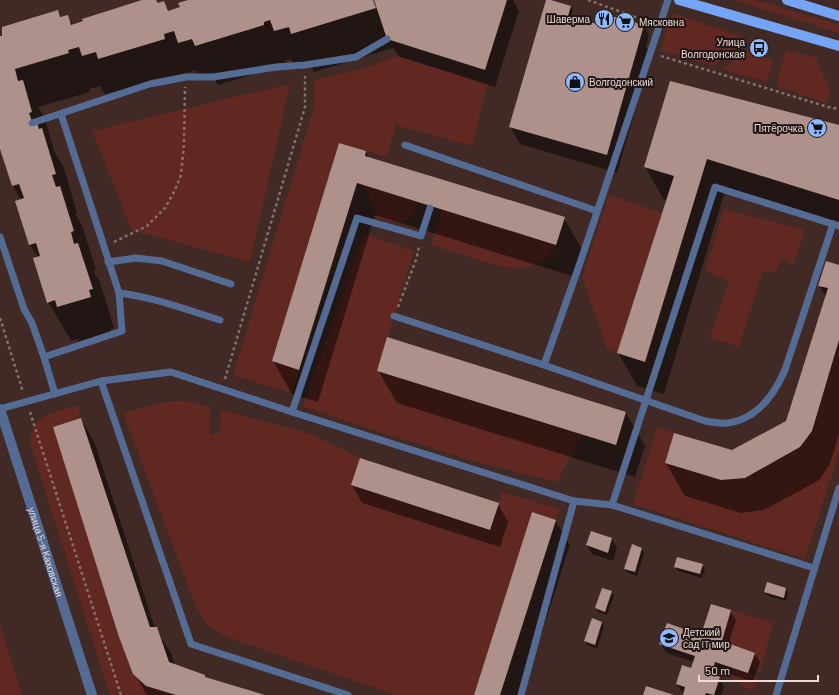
<svg xmlns="http://www.w3.org/2000/svg" width="839" height="695" font-family="Barlow,sans-serif">
	<rect width="100%" height="100%" fill="#412a26"/>
	<g fill="#602820">
		<polygon points="733,0 757,0 839,25 839,33"/>
		<polygon points="673,13 742,37 714,66 660,50"/>
		<polygon points="742,50 773,60 767,82 723,70"/>
		<polygon points="786,50 816,58 830,90 827,103 776,86"/>
		<polygon points="395,56 488,83 472,146 396,125 387,157 339,143 272,361 299,370 292,393 233,375 314,107 314,80 368,67"/>
		<polygon points="290,84 250,262 132,230 92,131"/>
		<path d="M364,186L418,202C409,226 400,224 378,218Z"/>
		<polygon points="609,195 662,213 617,353 607,349 582,277"/>
		<polygon points="724,209 805,230 793,265 782,259 775,273 763,271 739,347 710,337 729,281 705,270"/>
		<path d="M442,210L556,245C536,278 506,268 476,259C461,254 446,250 431,245Z"/>
		<polygon points="364,234 414,251 377,371 582,435 557,482 481,463 370,429 303,406"/>
		<polygon points="839,340 839,452 805,559 633,504 657,427 674,433 665,463 721,480 745,478 800,447 812,430"/>
		<polygon points="170,401 186,401 210,407 209,434 219,433 221,410 308,433 360,458 490,530 502,492 559,509 556,520 532,512 474,695 396,695 229,638 213,629 204,621 196,607 123,413"/>
		<path d="M78,405L81,418L54,427L176,695H110L107,686L30,443C32,414 54,413 78,405Z"/>
		<polygon points="731,610 773,623 760,672 750,668 755,653 722,641"/>
		<polygon points="0,625 22,695 0,695"/>
		<polygon points="733,668 758,676 754,691 740,686 741,683 730,680"/>
	</g>
	<g fill="#0007">
		<polygon points="146,0 155,0 158,4 164,2 169,12 181,8 191,0 513,0 519,11 495,87 398,56 393,48 314,72 310,65 297,70 291,59 285,61 286,64 218,85 214,77 201,81 195,70 186,73 187,77 121,97 117,91 105,94 100,86 89,89 90,92 38,107 45,119 54,151 64,168 77,213 75,214 82,225 96,270 93,271 100,282 114,328 110,329 112,335 81,345 77,339 71,341 48,302 38,257 30,245 21,200 13,186 0,146 0,37 58,11 62,18 67,16 73,25"/>
		<polygon points="547,0 571,7 573,11 571,17 598,25 601,14 644,26 649,35 646,47 651,55 617,173 520,144 510,127"/>
		<polygon points="839,126 839,226 725,191 664,394 637,386 618,353 667,201 664,200 645,167"/>
		<polygon points="366,152 369,158 564,218 583,251 575,277 375,215 318,402 292,394 273,361"/>
		<polygon points="839,266 839,434 830,464 819,480 764,510 741,513 685,496 666,463 732,451 787,421 826,297 819,286"/>
		<polygon points="378,370 626,413 645,446 635,477 397,403"/>
		<polygon points="81,419 95,444 155,628 171,653 175,665 204,675 206,678 262,695 147,695 134,673"/>
		<polygon points="352,485 498,504 508,522 500,547 362,503"/>
		<polygon points="555,520 570,545 522,695 475,695"/>
		<polygon points="591,532 612,539 617,548 613,561 592,554 587,545"/>
		<polygon points="642,549 644,553 637,576 628,573 625,569"/>
		<polygon points="702,565 705,569 702,578 678,571 675,566"/>
		<polygon points="786,589 788,593 786,601 768,596 765,592"/>
		<polygon points="611,592 614,596 607,615 598,612 596,608"/>
		<polygon points="730,611 736,620 728,645 754,653 760,662 753,682 720,671 718,677 724,687 721,695 684,695 684,693 682,692 677,684 692,669 694,662 666,653 661,644 702,636"/>
		<polygon points="602,623 604,627 597,649 587,645 585,641"/>
	</g>
	<g fill="#ae918b">
		<polygon points="142,0 156,0 158,3 164,1 168,11 180,7 178,3 188,0 373,0 376,8 291,34 289,27 274,31 270,20 264,22 264,25 195,46 192,39 178,43 174,31 164,34 165,39 98,59 96,52 82,56 79,47 68,50 69,53 15,69 18,81 23,80 32,112 29,113 33,124 37,123 39,129 42,128 56,174 52,175 56,187 60,186 74,231 71,232 74,244 78,243 93,289 89,290 91,297 57,307 55,300 47,303 33,258 40,256 36,243 29,245 15,201 24,198 19,184 12,186 0,149 0,36 2,36 2,27 58,10 60,17 68,15 71,25 83,21 82,19"/>
		<polygon points="374,0 507,0 485,70 387,39"/>
		<polygon points="546,0 551,0 571,6 568,16 597,24 600,13 644,25 607,155 509,127"/>
		<polygon points="670,81 839,125 839,200 707,159 645,362 617,353 674,176 644,167"/>
		<polygon points="339,143 366,151 365,156 565,217 556,245 357,183 299,370 272,361"/>
		<polygon points="826,261 839,265 839,340 812,431 800,447 745,478 721,480 665,463 674,433 732,450 786,421 828,288 818,286"/>
		<polygon points="387,337 626,412 616,445 377,371"/>
		<polygon points="81,418 150,627 157,627 169,662 205,675 205,677 265,695 176,695 146,686 133,674 119,637 53,427"/>
		<polygon points="360,458 499,503 490,530 351,485"/>
		<polygon points="532,512 556,520 500,695 474,695"/>
		<polygon points="591,531 612,538 608,553 586,545"/>
		<polygon points="632,544 642,548 635,572 624,569"/>
		<polygon points="677,557 703,564 700,574 674,567"/>
		<polygon points="767,582 786,588 784,598 764,592"/>
		<polygon points="602,588 612,591 605,612 595,608"/>
		<polygon points="711,604 731,610 722,641 755,653 748,673 715,662 712,674 720,677 714,695 706,693 705,695 683,695 685,687 676,684 682,665 691,668 695,656 659,644 667,623 701,635"/>
		<polygon points="592,618 602,622 595,645 584,641"/>
		<polygon points="646,686 674,695 643,695"/>
	</g>
	<g fill="none" stroke-linecap="round" stroke-linejoin="round">
		<g stroke="#84706c" stroke-width="2.5" stroke-dasharray="3 3" stroke-linecap="butt">
			<polyline points="588,0 649,22"/>
			<polyline points="661,56 828,107 839,109"/>
			<polyline points="114,242 147,226 165,208 175,190 181,175 184,144 185,87"/>
			<polyline points="398,307 417,257 419,245"/>
			<polyline points="0,318 23,392"/>
			<polyline points="225,379 305,107 305,76"/>
			<polyline points="30,412 121,695"/>
		</g>
		<g stroke="#546c93" stroke-width="7">
			<polyline points="32,123 150,84 186,77 213,77 276,67 305,65 356,57 387,39"/>
			<polyline points="405,145 597,211"/>
			<polyline points="0,237 24,309 32,323 44,357 55,394"/>
			<polyline points="108,262 136,258 162,261 231,284"/>
			<path d="M119,293C153,297 187,310 220,320"/>
			<path d="M394,316L544,365L705,421C712,422 720,424 727,423C756,420 774,395 785,370L833,224"/>
			<polyline points="44,357 122,331 119,293 61,114"/>
			<polyline points="544,365 580,263 668,0"/>
			<polyline points="101,381 191,644 348,695"/>
			<polyline points="0,409 101,381 171,372 292,412 574,501 612,505 814,568"/>
			<polyline points="292,412 357,218 421,236 430,208"/>
			<polyline points="612,505 715,187 839,226"/>
			<polyline points="521,695 574,501"/>
			<polyline points="776,695 839,488"/>
		</g>
		<path stroke="#546c93" stroke-width="10" id="s1" d="M0,409L92,695"/>
		<g stroke="#75a4f5" stroke-width="10">
			<polyline points="679,0 839,46"/>
			<polyline points="787,0 839,16"/>
		</g>
	</g>
	<defs>
		<g id="restaurant-disc" transform="scale(1)"><circle r="9.5" fill="#8fb8fd" stroke="#201513"/><path d="M-5-6h1v4h1v-4h1v4h1v-4h1v5L-1.5 .5V6h-2V.5L-5-1ZM5-6V6H3V1.5H1.5Q1.5-4 5-6Z" fill="#111"/></g>
		<g id="supermarket-disc" transform="scale(1)"><circle r="9.5" fill="#8fb8fd" stroke="#201513"/><path d="M-6-5.5h2.5l.6 2H6L4.5 2H-2.5L-4.4-4H-6ZM-1.5 3.2a1.3 1.3 0 1 0 .1 0ZM3 3.2a1.3 1.3 0 1 0 .1 0Z" fill="#111"/></g>
		<g id="bus-disc" transform="scale(1)"><circle r="9.5" fill="#8fb8fd" stroke="#201513"/><path d="M-5-6H5V4H4V6H2V4H-2V6H-4V4H-5ZM-3.5-4V0h7V-4ZM-3.5 1.2v1.5H-2V1.2ZM2 1.2v1.5H3.5V1.2Z" fill="#111"/></g>
		<g id="shop-disc" transform="scale(1)"><circle r="9.5" fill="#8fb8fd" stroke="#201513"/><path d="M-5-2.5h2.3a2.7 3.5 0 0 1 5.4 0H5L5.5 6h-11ZM-1.5-2.5h3a1.5 2.3 0 0 0-3 0Z" fill="#111"/></g>
		<g id="school-disc" transform="scale(1)"><circle r="9.5" fill="#8fb8fd" stroke="#201513"/><path d="M0-5L7-2L0 1L-7-2ZM-4 1L0 2.5L4 1V4Q0 6-4 4Z" fill="#111"/></g>
	</defs>
	<g fill-rule="evenodd">
		<use href="#restaurant-disc" x="604" y="19"/>
		<use href="#supermarket-disc" x="625" y="22"/>
		<use href="#bus-disc" x="759" y="48"/>
		<use href="#shop-disc" x="575" y="82"/>
		<use href="#supermarket-disc" x="817" y="128"/>
		<use href="#school-disc" x="669" y="638"/>
	</g>
	<g text-anchor="middle" dominant-baseline="central" stroke-width="4" stroke-linejoin="round" paint-order="stroke">
		<g font-size="10" fill="#ecdcd9" stroke="#201513" text-anchor="end">
			<text x="590" y="19">Шаверма</text>
			<text x="639" y="22" text-anchor="start">Мясковна</text>
			<text x="745" y="42">Улица<tspan x="745" dy="12">Волгодонская</tspan></text>
			<text x="589" y="82" text-anchor="start">Волгодонский</text>
			<text x="803" y="128">Пятёрочка</text>
			<text x="683" y="632" text-anchor="start">Детский<tspan x="683" dy="12">сад IT мир</tspan></text>
		</g>
		<g font-size="10" fill="#ecdcd9" stroke="#201513">
			<text stroke="none"><textPath href="#s1" startOffset="150">улица 5-я Каховская</textPath></text>
		</g>
	</g>
	<path d="M699 675v6h119v-6" fill="none" stroke="#ecdcd9" stroke-width="2"/>
	<text x="705" y="675" font-size="12" fill="#ecdcd9" stroke="#201513" stroke-width="3" paint-order="stroke">50 m</text>
</svg>
